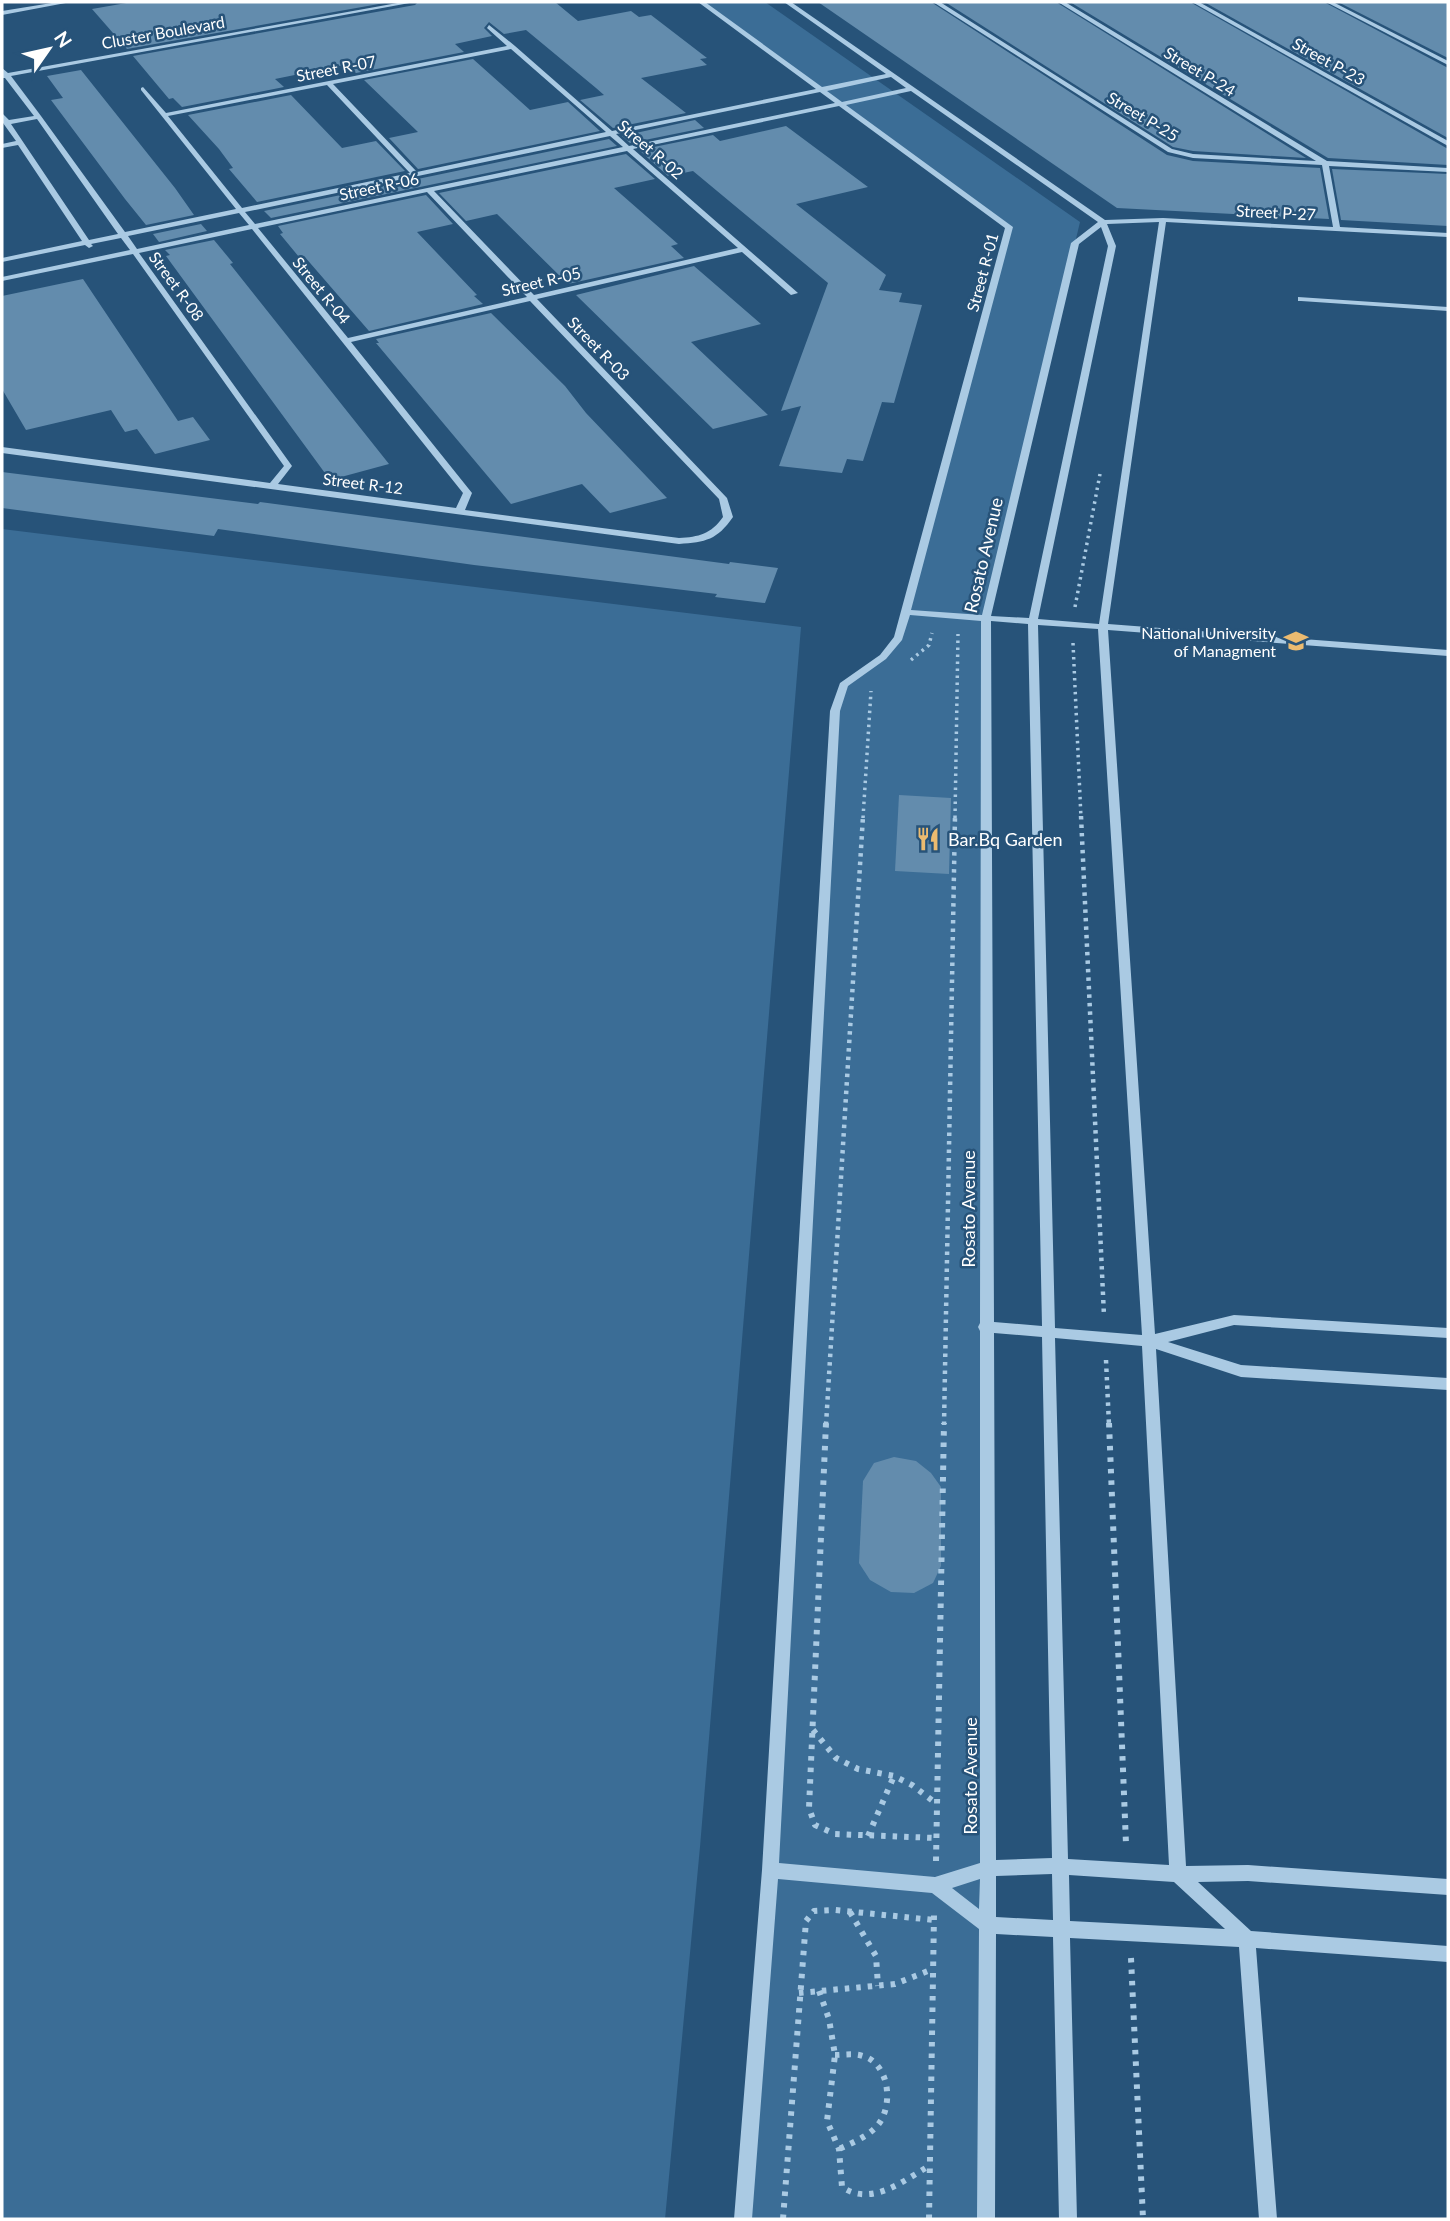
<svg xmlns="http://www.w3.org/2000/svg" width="1450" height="2221" font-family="Lato,sans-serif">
	<rect width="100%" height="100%" fill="#275379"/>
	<g fill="#3b6d96">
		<polygon points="701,2 765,2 1080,222 986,618 986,2219 743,2219 770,1870 835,711 844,685 883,657 899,638 1009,227"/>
		<polygon points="2,529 801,627 700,1847 665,2219 2,2219"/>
	</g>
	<g fill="#638cad">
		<polygon points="132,2 390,2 127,49 92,9"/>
		<polygon points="418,2 555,2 578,21 631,11 639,17 651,15 707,58 700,59 707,65 641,78 686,113 613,128 580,100 604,95 596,88 526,30 504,34 489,22 484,28 492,36 455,44 464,52 356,73 348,65 339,66 275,79 284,87 182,107 173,98 169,99 133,56 415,5"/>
		<polygon points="818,2 931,2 1167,155 1193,161 1320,168 1329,219 1117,208"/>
		<polygon points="945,2 1056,2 1306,158 1193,151 1173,147"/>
		<polygon points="1070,2 1190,2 1448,149 1448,165 1328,158"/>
		<polygon points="1204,2 1324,2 1448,68 1448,138"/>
		<polygon points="1338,2 1448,2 1448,58"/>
		<polygon points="473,59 530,110 568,102 600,131 418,169 389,138 418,132 364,80"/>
		<polygon points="81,70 175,188 194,215 146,225 125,199 51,100 63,98 47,76"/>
		<polygon points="291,95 342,148 376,141 405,171 257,202 229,169 233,168 219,149 188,115"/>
		<polygon points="695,120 704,128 630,143 622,136"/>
		<polygon points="786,126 868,187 796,204 886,275 879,290 902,293 899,302 922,305 894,403 882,402 863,461 847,459 842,473 779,466 801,406 781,411 828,283 693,171 668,176 639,150 713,135 720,141"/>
		<polygon points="609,139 617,146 271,218 264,211"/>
		<polygon points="626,154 655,179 614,188 678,244 671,246 684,258 568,284 497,214 466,221 439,193"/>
		<polygon points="1332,169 1448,174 1448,226 1341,220"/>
		<polygon points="426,195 453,224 417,232 477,295 474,296 483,304 369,331 304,256 299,257 280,234 283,233 278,226"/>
		<polygon points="201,224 207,231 159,242 153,234"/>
		<polygon points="214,240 233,263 230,264 389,464 330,480 166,256 170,255 165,250"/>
		<polygon points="694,266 761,324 691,342 768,415 713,429 576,295"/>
		<polygon points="83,279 178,421 193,417 210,440 155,454 137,429 125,432 111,410 26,430 2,389 2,296"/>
		<polygon points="491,313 565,386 586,413 667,498 610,513 582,484 511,504 376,343 379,343 376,339"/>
		<polygon points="2,472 258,504 260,502 729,564 730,562 778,568 765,603 715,597 717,594 474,565 218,529 214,536 2,508"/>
		<polygon points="899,795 951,798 949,874 895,871"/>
		<polygon points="894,1457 916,1461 931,1473 941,1487 941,1566 933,1583 914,1593 891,1592 870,1580 859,1563 863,1481 874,1463"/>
	</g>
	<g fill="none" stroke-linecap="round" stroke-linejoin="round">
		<g stroke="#aacae3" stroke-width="3.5" stroke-dasharray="2.5 4.5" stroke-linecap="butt">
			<polyline points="1075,607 1100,474"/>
			<polyline points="1073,643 1081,818"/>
			<polyline points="911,660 929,645 932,633"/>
			<polyline points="863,818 871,691"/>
			<polyline points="955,818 958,634"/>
		</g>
		<g stroke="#aacae3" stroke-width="4.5" stroke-dasharray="3.5 5" stroke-linecap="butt">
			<polyline points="1081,816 1104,1316"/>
			<polyline points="1106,1360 1109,1425"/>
			<polyline points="826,1425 863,816"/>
			<polyline points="944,1425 955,816"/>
		</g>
		<g stroke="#aacae3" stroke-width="6" stroke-dasharray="4.5 7" stroke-linecap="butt">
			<polyline points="826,1423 809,1808 815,1825 835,1834 936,1838"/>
			<polyline points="1109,1423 1126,1844"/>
			<polyline points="813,1730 836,1758 858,1769 894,1776 912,1785 937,1804"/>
			<polyline points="868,1836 894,1776"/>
			<polyline points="936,1861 944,1423"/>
			<polyline points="850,1912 876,1956 878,1986"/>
			<polyline points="1131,1958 1143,2219"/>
			<path d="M819,1991L829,2019L835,2055L827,2121L839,2149L842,2187C871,2207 903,2181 929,2166"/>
			<polyline points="799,1993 895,1984 933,1969"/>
			<path d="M835,2055C844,2055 854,2053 863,2056C890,2064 894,2107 877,2126C867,2137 852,2143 839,2149"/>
			<polyline points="783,2219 806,1921 814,1911 835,1910 934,1920"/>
			<polyline points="929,2219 934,1915"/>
		</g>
		<g fill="#aacae3" fill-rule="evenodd">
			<polygon points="58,2 71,2 2,15 2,11"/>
			<path d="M403,2H415L11,76L41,116L125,232L236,209L141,90V88L143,87L166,113L507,46L487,28L489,25L515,46L612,131L816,89L698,2H705L822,87L886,74L784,2H791L1105,220L1163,218L1333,227L1322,165L1193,158L1168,152L933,2H940L1172,149L1193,154L1316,161L1058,2H1065L1327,161L1448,168V172L1329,166L1340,227L1448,233V237L1166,222L1108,624L1448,650V656L1108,630L1155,1334L1234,1315L1448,1328V1338L1234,1325L1168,1342L1241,1365L1448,1378V1390L1241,1377L1156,1349L1186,1866L1248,1865L1448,1879V1895L1248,1881L1198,1882L1251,1931L1448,1946V1962L1256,1948L1277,2219H1259L1239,1947L1070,1938L1077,2219H1059L1053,1937L996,1934L995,2219H977L979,1929L932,1893L778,1879L752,2219H734L762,1870L830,711L840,683L880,655L894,637L1005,228L839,106L633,149L798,293L791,295L742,252L537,299L727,498L733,517C717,540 706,542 679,544L2,453V447L270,483L284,466L133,254L2,281V277L130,250L121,238L91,244L93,246L89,248L85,245L2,262V258L82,241L18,145L2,148V144L16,141L3,123L2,113L9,120L34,116L5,78H2V68L8,73ZM511,49L606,132L417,172L333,84ZM891,77L906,88L842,102L827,91ZM327,85L410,173L242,208L168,116ZM911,91L1098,222L1071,243L982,615L911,610L1013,227L846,105ZM820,92L835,103L629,146L616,134ZM37,119L118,234L89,240L11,124ZM610,136L623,147L255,224L245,212ZM627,151L738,248L534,295L434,191ZM427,192L527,297L348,338L258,228ZM239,213L249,225L137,249L128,236ZM1159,222L1099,624L1038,619L1116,246L1107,224ZM1101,227L1108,246L1029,618L991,616L1079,244ZM252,229L463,493L456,508L278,484L292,466L139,253ZM530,301L719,499L723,517C711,534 699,537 679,538L465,510L472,493L351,342ZM910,615L981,621L980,1323L978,1327L980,1331V1863L935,1877L779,1863L840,711L848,686L886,659L902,640ZM991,621L1028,624L1042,1326L994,1322ZM1038,625L1098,629L1142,1335L1055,1328ZM994,1333L1042,1337L1052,1858L996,1860ZM1055,1338L1142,1346L1169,1865L1068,1859ZM1052,1874L1053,1920L996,1917V1876ZM1069,1875L1174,1882L1225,1929L1070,1921ZM980,1879L979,1909L952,1888Z"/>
			<polygon points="1192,2 1199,2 1448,141 1448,146"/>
			<polygon points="1326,2 1333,2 1448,61 1448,65"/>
			<polygon points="1298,297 1448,307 1448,311 1301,301 1298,301"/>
		</g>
	</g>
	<defs>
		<g id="university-bare" transform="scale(1.89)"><path d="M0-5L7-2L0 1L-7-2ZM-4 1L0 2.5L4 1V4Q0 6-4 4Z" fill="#ebbb70" stroke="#275379" stroke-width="2.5" paint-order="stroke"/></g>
		<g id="restaurant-bare" transform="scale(1.89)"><path d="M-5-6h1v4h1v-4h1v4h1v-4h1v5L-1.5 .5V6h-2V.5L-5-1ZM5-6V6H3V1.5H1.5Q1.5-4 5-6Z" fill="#ebbb70" stroke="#275379" stroke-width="2.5" paint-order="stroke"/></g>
	</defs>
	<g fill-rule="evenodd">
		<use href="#university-bare" x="1296" y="641"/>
		<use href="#restaurant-bare" x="928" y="839"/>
	</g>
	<g text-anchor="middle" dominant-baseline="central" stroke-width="5" stroke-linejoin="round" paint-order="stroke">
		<g font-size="16" fill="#fff" stroke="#275379">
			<text transform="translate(163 32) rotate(-10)">Cluster Boulevard</text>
			<text transform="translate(1329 61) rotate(29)">Street P-23</text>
			<text transform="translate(336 68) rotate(-11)">Street R-07</text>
			<text transform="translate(1200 71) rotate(31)">Street P-24</text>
			<text transform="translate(1143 116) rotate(31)">Street P-25</text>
			<text transform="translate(651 149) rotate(41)">Street R-02</text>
			<text transform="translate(379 186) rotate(-12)">Street R-06</text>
			<text transform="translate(1276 212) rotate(3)">Street P-27</text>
			<text transform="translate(982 272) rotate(-75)">Street R-01</text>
			<text transform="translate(541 281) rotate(-13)">Street R-05</text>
			<text transform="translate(177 286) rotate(54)">Street R-08</text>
			<text transform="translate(322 290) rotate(51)">Street R-04</text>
			<text transform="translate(599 348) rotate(46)">Street R-03</text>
			<text transform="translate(363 483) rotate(7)">Street R-12</text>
		</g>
		<g font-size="16" fill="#fff" stroke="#275379" text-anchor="end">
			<text x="1276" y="632">National University<tspan x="1276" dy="18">of Managment</tspan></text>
		</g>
		<g font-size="18" fill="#fff" stroke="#275379">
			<text transform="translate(983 555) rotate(-77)">Rosato Avenue</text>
			<text transform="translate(968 1209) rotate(-90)">Rosato Avenue</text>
			<text transform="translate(970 1776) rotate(-90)">Rosato Avenue</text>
		</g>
		<g font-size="18" fill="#fff" stroke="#275379" text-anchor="start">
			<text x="948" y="839">Bar.Bq Garden</text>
		</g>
	</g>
	<rect width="1450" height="2221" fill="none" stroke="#ffffff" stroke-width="7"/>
	<g transform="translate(49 49) rotate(56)" stroke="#275379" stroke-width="5" paint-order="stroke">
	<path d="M0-5L12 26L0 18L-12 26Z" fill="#ffffff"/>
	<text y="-10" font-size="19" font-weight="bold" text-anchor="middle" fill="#ffffff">N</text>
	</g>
</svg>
